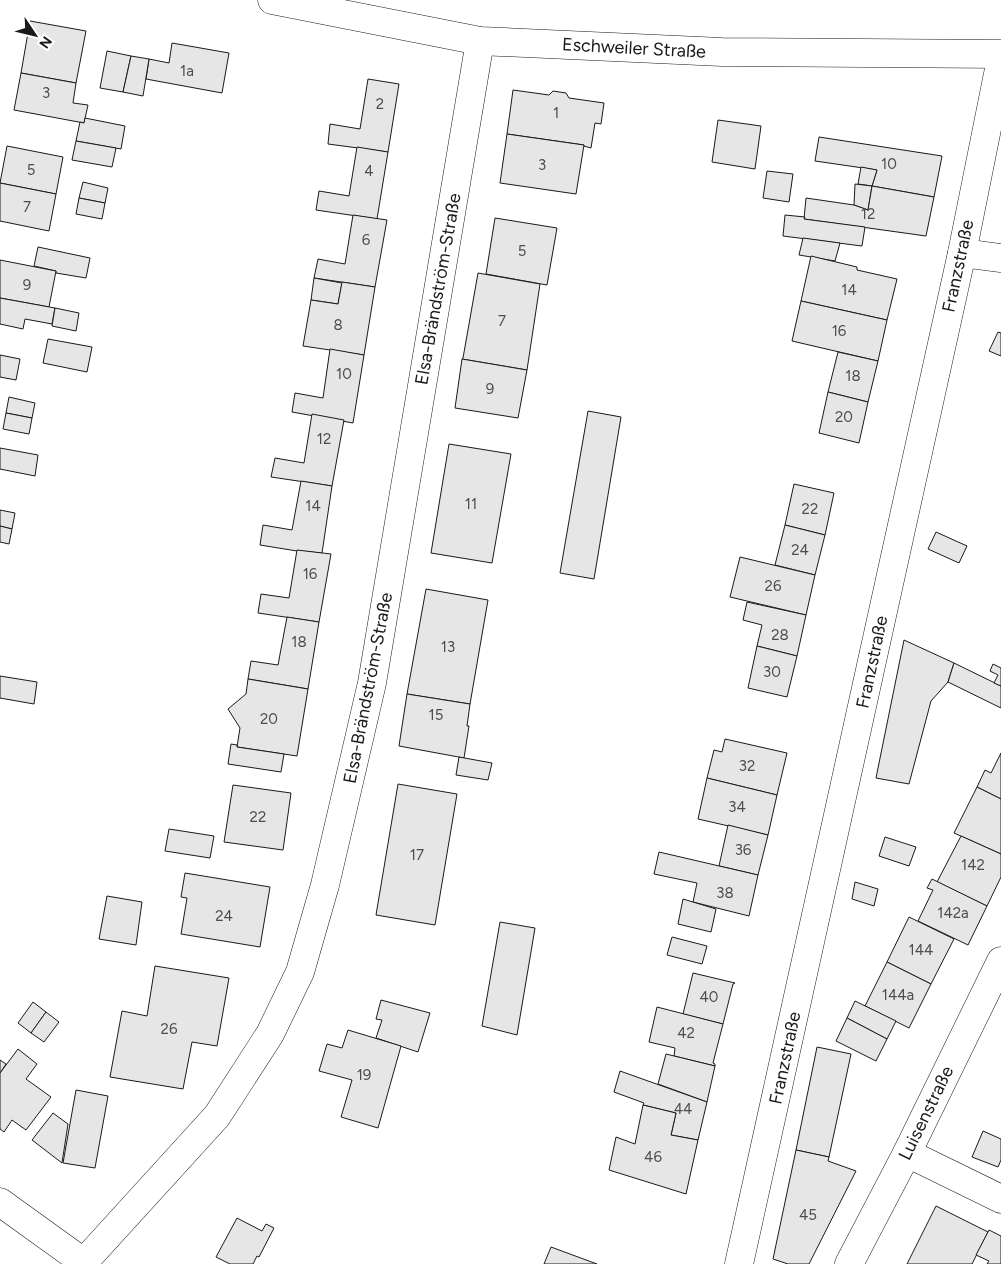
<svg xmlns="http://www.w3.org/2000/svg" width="1001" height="1264" font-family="Figtree,sans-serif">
	<rect width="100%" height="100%" fill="#fff"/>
	<g fill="#e6e6e6" stroke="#1a1a1a">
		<polygon points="30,21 86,31 76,83 21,73"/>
		<polygon points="172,43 229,53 222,93 146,79 149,59 169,63"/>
		<polygon points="107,51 131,56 123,92 100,88"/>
		<polygon points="131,56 149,59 143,96 123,92"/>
		<polygon points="21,73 76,83 73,103 88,105 84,123 14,110"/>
		<polygon points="368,79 399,84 388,152 328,144 330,124 360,129"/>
		<polygon points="513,90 549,95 553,91 566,93 569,98 604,103 601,124 595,123 591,148 584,146 584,145 507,134"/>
		<polygon points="85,118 125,126 121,149 76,141 80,122 84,123"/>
		<polygon points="718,120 761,126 755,169 712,162"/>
		<polygon points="507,134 584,145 576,194 500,183"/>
		<polygon points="819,137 942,156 934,197 872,186 877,170 815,161"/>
		<polygon points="76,141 116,148 112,167 72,160"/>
		<polygon points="7,146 63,157 56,194 0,183"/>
		<polygon points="357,147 388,152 377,219 316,210 319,191 349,196"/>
		<polygon points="861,167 877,170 872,186 858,184"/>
		<polygon points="767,171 793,174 789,202 763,198"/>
		<polygon points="83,182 108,188 105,203 79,198"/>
		<polygon points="0,183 56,194 49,231 0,221"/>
		<polygon points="855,184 872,186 868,210 854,205"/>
		<polygon points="872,186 934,197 926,236 804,219 806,198 854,205 868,210"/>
		<polygon points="79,198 105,203 102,219 76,214"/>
		<polygon points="353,215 387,220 375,287 314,278 318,259 345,264"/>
		<polygon points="785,215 805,217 804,219 865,227 862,246 783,236"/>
		<polygon points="495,218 557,228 547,285 486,274"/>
		<polygon points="803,238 840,243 835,261 799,255"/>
		<polygon points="38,247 90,258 86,278 56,273 56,271 34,266"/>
		<polygon points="811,256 857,267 857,270 897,279 887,320 801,301"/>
		<polygon points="0,260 56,271 49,307 0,298"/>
		<polygon points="478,273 540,284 527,370 462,359 463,358"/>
		<polygon points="314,278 342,283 338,304 311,300"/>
		<polygon points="342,282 375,287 364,355 303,346 311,300 338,304"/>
		<polygon points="0,298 55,308 52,324 25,319 23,329 0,324"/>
		<polygon points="801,301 887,320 878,361 792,341"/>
		<polygon points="55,308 79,313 76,331 52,326"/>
		<polygon points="998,332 1001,333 1001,356 989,351"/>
		<polygon points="48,339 92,347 87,372 43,363"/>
		<polygon points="330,349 364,355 353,423 292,412 295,393 323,398"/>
		<polygon points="838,352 878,361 868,402 828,392"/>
		<polygon points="0,355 20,359 16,380 0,377"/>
		<polygon points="462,359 527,370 518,418 455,408"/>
		<polygon points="828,392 868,402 859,443 819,433"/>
		<polygon points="9,397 35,403 32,418 6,413"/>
		<polygon points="588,411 621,417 594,579 560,573"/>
		<polygon points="6,413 32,418 29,434 3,429"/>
		<polygon points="312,414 344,420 332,486 271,477 275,458 304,463"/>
		<polygon points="449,444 511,454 492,563 431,553"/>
		<polygon points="0,448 38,455 35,476 0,469"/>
		<polygon points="301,481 332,486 322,553 297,551 260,545 263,525 292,530"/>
		<polygon points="794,484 834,493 825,535 785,525"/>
		<polygon points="0,510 15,513 12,529 0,526"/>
		<polygon points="785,525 825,535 815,575 775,565"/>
		<polygon points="0,526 12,529 9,544 0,542"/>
		<polygon points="936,532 967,546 959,563 928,549"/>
		<polygon points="297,550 331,554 319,622 258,613 261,594 289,598"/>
		<polygon points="740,557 815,575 806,615 730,597"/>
		<polygon points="426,589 488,600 470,704 407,694"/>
		<polygon points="747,602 806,615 797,656 757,646 762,625 743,620"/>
		<polygon points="287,617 319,622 308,689 248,679 251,661 278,665"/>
		<polygon points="904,640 954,663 948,682 931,701 909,784 876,778"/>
		<polygon points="757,646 797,656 787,697 748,688"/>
		<polygon points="954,663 1001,686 1001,708 948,682"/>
		<polygon points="993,664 1001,668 1001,686 994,683 998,675 990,671"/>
		<polygon points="0,676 37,682 34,704 0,698"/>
		<polygon points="248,679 308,689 297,756 237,747 240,728 228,709 246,694"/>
		<polygon points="407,694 470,704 467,726 469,726 464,758 399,746"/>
		<polygon points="725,739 787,753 777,795 707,778 714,750 722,752"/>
		<polygon points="231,744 237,745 237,747 284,754 281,772 228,764"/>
		<polygon points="1001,753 1001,799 977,787 985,770 991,773"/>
		<polygon points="459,757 492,763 488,780 456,775"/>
		<polygon points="707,778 777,795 768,835 698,819"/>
		<polygon points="398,784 457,794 435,925 376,915"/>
		<polygon points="233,785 291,793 283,850 224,842"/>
		<polygon points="977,787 1001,799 1001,854 954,833"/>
		<polygon points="728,825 768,835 758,875 719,866"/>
		<polygon points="169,829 214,836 210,858 165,851"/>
		<polygon points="961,836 1001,854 1001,877 987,906 937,882"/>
		<polygon points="885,837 916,847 909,866 879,856"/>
		<polygon points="659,852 758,875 749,916 693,902 697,883 654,874"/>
		<polygon points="185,873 270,887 260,947 181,934 187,898 181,897"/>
		<polygon points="932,879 987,906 968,945 918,921 933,890 927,888"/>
		<polygon points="855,882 878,889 874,906 852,899"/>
		<polygon points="107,896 142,902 136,945 99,939"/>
		<polygon points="683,899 716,909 711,932 678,924"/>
		<polygon points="909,917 954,939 931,984 887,962"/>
		<polygon points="500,922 535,928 517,1035 482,1026"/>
		<polygon points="672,937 707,946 702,964 667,955"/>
		<polygon points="887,962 931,984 909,1028 865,1006"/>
		<polygon points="155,966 229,978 217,1046 192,1042 183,1089 110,1077 122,1011 147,1016"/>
		<polygon points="693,973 735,983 733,984 723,1024 683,1014"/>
		<polygon points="381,1000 430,1013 418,1052 376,1038 382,1020 376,1019"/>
		<polygon points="855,1001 896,1021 887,1039 847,1018"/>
		<polygon points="33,1002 46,1012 31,1033 18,1023"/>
		<polygon points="657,1007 723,1024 713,1063 715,1064 715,1066 674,1056 675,1048 649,1042"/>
		<polygon points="46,1012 59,1022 44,1042 31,1033"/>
		<polygon points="847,1018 887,1039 876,1061 836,1041"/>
		<polygon points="348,1030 401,1046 378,1128 341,1117 352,1080 319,1071 327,1044 342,1048"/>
		<polygon points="817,1047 851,1054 829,1157 796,1150"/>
		<polygon points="18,1049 37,1064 26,1079 51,1097 26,1130 12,1120 4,1132 0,1129 0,1073"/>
		<polygon points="666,1054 715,1066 707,1102 658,1084"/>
		<polygon points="0,1060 6,1064 0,1073"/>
		<polygon points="620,1071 707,1102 698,1140 671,1135 676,1113 643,1105 644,1103 614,1092"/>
		<polygon points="76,1090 108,1096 95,1168 63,1163"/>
		<polygon points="643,1105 676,1113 671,1135 698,1140 686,1194 609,1170 616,1137 635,1144"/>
		<polygon points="53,1113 68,1124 62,1163 32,1140"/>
		<polygon points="983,1131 1001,1139 1001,1160 998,1167 972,1157"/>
		<polygon points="796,1150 829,1157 828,1161 856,1171 809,1264 788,1264 773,1259"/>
		<polygon points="936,1206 988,1232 972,1264 907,1264"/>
		<polygon points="237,1218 262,1231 266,1224 274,1228 259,1257 257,1256 253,1264 230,1264 216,1257"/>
		<polygon points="989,1230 1001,1236 1001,1264 987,1264 989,1261 976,1255"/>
		<polygon points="551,1247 597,1264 544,1264"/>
	</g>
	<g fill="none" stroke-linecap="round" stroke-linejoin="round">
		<g stroke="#1a1a1a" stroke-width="29">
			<g id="minor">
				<polyline points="962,253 1001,258"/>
				<polyline points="907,1153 1001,1199"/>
				<polyline points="0,1202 86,1264"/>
				<polyline points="84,1262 217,1116 270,1034 300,972 325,885 372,683 480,41"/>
				<polyline points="739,1264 962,253 1001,59"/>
			</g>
		</g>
		<g stroke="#1a1a1a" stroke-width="29">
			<polyline id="tertiary" points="272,0 480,41 722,52 1001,54"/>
		</g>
		<g stroke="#1a1a1a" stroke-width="29">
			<polyline id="secondary" points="849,1264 907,1153 1001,961"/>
		</g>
		<use href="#minor" stroke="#fff" stroke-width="28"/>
		<use href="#tertiary" stroke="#fff" stroke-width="28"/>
		<use href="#secondary" stroke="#fff" stroke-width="28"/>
	</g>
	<g text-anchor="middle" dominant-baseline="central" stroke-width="4" stroke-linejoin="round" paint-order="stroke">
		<g font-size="15" fill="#4d4d4d">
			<text x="187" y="71">1a</text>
			<text x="46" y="93">3</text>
			<text x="380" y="104">2</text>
			<text x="556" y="113">1</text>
			<text x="889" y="164">10</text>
			<text x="542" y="165">3</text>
			<text x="31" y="170">5</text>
			<text x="369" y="171">4</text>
			<text x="27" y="207">7</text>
			<text x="868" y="214">12</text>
			<text x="366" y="240">6</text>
			<text x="522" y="251">5</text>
			<text x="27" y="285">9</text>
			<text x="849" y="290">14</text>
			<text x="502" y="321">7</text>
			<text x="338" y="325">8</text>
			<text x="839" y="331">16</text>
			<text x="344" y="374">10</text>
			<text x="853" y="376">18</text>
			<text x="490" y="389">9</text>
			<text x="844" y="417">20</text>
			<text x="324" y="439">12</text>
			<text x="471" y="504">11</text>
			<text x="313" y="506">14</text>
			<text x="810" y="509">22</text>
			<text x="800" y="550">24</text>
			<text x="310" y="574">16</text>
			<text x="773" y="586">26</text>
			<text x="780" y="635">28</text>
			<text x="299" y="642">18</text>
			<text x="448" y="647">13</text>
			<text x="772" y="672">30</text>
			<text x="436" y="715">15</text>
			<text x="269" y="719">20</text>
			<text x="747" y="766">32</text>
			<text x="737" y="807">34</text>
			<text x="258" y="817">22</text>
			<text x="743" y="850">36</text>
			<text x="417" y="855">17</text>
			<text x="973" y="865">142</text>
			<text x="725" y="893">38</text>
			<text x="953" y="913">142a</text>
			<text x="224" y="916">24</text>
			<text x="921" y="950">144</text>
			<text x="898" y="995">144a</text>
			<text x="709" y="997">40</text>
			<text x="169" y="1029">26</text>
			<text x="686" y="1033">42</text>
			<text x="364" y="1075">19</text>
			<text x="683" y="1109">44</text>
			<text x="653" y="1157">46</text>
			<text x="808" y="1215">45</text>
		</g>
		<g font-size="18" fill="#1a1a1a" stroke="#fff">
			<text transform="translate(634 48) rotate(3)">Eschweiler Straße</text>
			<text transform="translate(958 266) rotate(-78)">Franzstraße</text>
			<text transform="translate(438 289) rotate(-80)">Elsa-Brändström-Straße</text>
			<text transform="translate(872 662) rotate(-78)">Franzstraße</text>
			<text transform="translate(368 688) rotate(-79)">Elsa-Brändström-Straße</text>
			<text transform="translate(785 1058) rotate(-78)">Franzstraße</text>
			<text transform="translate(926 1113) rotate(-64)">Luisenstraße</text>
		</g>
	</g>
	<g transform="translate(35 35) rotate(125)" stroke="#ffffff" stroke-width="4" paint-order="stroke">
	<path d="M0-4L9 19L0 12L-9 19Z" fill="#1a1a1a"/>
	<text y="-8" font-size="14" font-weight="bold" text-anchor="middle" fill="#1a1a1a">N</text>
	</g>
</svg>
